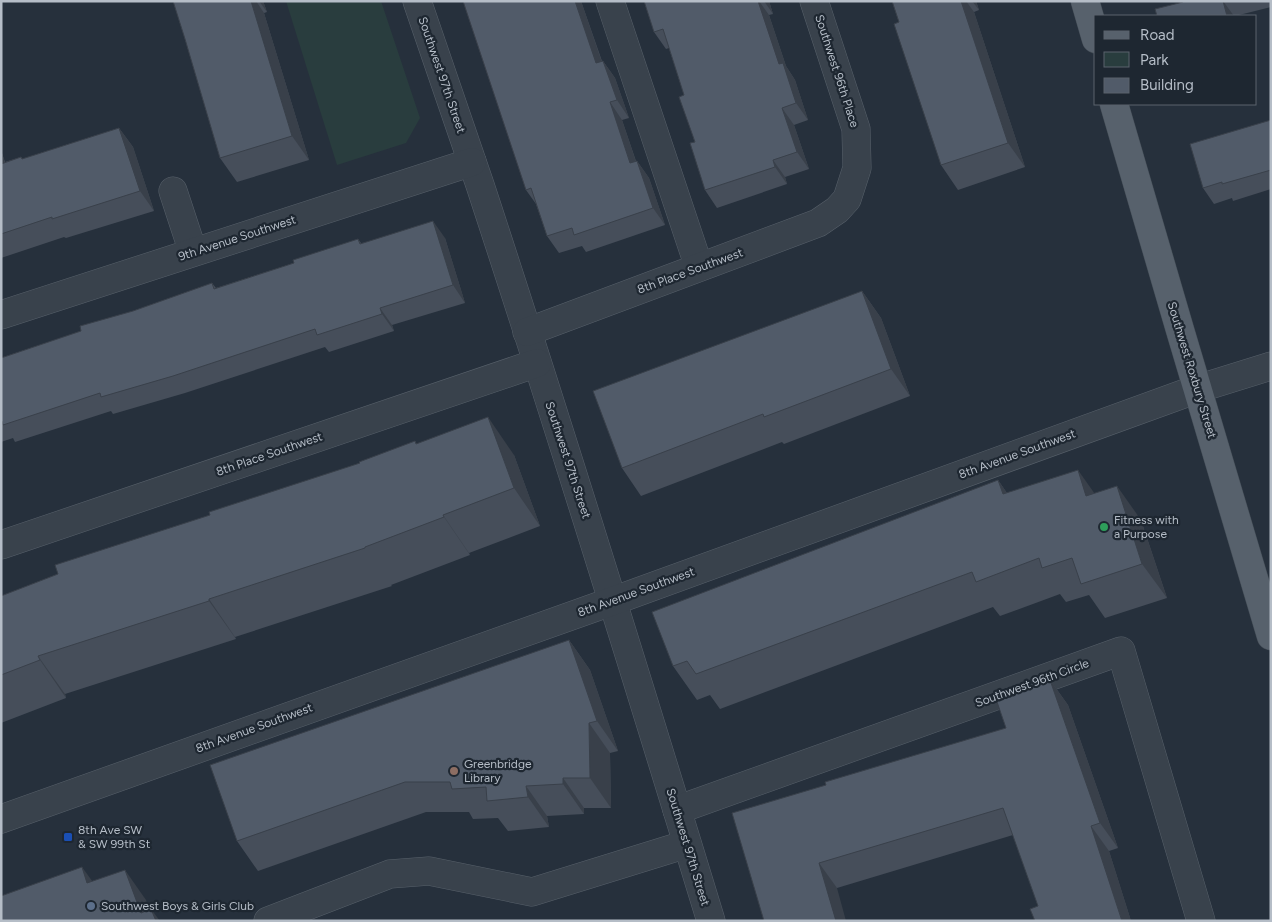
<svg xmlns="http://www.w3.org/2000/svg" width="1272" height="922" font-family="Figtree,sans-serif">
	<rect width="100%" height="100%" fill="#26303c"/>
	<polygon fill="#293d3e" points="286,1 381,1 420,118 406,143 337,165"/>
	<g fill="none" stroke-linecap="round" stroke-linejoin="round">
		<g stroke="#57606a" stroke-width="29">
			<g id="minor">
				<path d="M417,1C438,62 459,124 480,185C560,429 636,675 711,921"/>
				<polyline points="610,1 699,267"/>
				<polyline points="173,191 193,252"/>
				<polyline points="1,315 472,162"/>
				<polyline points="527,332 818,223 837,210 847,199 857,168 856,129 814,1"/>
				<polyline points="1,545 537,363"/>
				<polyline points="677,810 1121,651 1201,921"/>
				<polyline points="1,819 613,601 1197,389 1271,366"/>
				<polyline points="268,921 390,874 429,871 532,892 687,844"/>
			</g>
		</g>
		<g stroke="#424b55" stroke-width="29">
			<g id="major">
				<polyline points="1085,1 1096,39"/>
				<polyline points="1114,104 1180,330 1271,636"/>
			</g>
		</g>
		<use href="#minor" stroke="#39424c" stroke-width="28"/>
		<use href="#major" stroke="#57616c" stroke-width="28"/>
	</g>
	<g fill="#464e5a">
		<polygon points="173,1 263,1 267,12 264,13 309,160 237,182 220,158 185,39"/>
		<polygon points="463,1 581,1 602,61 603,61 615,78 629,118 622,120 636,161 637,161 649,178 665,225 586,252 582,246 559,253 547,236 536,204 526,190"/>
		<polygon points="644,1 769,1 773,14 769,15 786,66 795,80 808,120 794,125 809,169 785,177 787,184 717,208 705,190 684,95 669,48 666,49 654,32"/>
		<polygon points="892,1 976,1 979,10 974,12 1025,167 958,190 941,165 899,22"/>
		<polygon points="1182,1 1271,1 1271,7 1235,16 1157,16 1183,2"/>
		<polygon points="1271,120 1271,189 1233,201 1232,198 1214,204 1203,188"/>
		<polygon points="119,128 133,147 154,211 66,238 64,237 1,258 1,150 5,162 21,157 22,159"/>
		<polygon points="445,238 465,303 392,325 394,331 329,352 325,347 185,393 113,414 111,411 15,442 13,438 1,442 1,358 81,331 133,311 212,283 216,288 294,263 358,239 361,243"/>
		<polygon points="862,291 881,318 910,396 784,444 782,442 641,496 622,468"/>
		<polygon points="415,441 417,444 514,455 540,526 469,553 470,555 391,585 392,586 235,637 236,639 65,694 66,698 1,723 1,596 210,515 360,463"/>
		<polygon points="998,480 1007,493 1094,493 1141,520 1167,598 1105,618 1089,595 1066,602 1060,594 1000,616 993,607 720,709 710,695 697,700 673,666"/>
		<polygon points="569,640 590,670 618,751 610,753 611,808 584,808 584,814 547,816 549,827 508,831 498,818 473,819 469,812 426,812 258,871 237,841"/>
		<polygon points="1050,680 1068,705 1118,848 1109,851 1131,921 1035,921 1038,906 1013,835 837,888 764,921 826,785 1006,728"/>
	</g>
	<g fill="#39404a">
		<polygon points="251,1 256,1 264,13 309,160 292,136"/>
		<polygon points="259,1 263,1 267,12"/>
		<polygon points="575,1 581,1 608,80 596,63"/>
		<polygon points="758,1 759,1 769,15 786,66 795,80 808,120 796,103 779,64"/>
		<polygon points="764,1 769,1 773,14"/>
		<polygon points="961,1 966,1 974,12 1025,167 1008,143"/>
		<polygon points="972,1 976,1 979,10"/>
		<polygon points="1223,1 1234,16 1227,16"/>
		<polygon points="603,61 615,78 629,118 617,100"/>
		<polygon points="610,102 622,120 642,180 630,163"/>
		<polygon points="782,108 794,125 809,169 797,152"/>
		<polygon points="119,128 133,147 154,211 140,191"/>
		<polygon points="1,150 11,184 1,170"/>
		<polygon points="773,160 785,177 787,184 775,167"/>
		<polygon points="637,161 649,178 665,225 653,208"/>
		<polygon points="433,221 445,238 465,303 453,285"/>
		<polygon points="862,291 881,318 910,396 891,369"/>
		<polygon points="380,308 392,325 394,331 382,314"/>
		<polygon points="488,417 514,455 540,526 514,488"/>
		<polygon points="1078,470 1102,504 1086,496"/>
		<polygon points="998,480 1022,515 1003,494"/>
		<polygon points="1117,486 1141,520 1167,598 1142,564"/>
		<polygon points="443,515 469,553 470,555 444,517"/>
		<polygon points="209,599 235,637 236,639 209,601"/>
		<polygon points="569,640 590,670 618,751 597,721"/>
		<polygon points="38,656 65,694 66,698 40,660"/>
		<polygon points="1050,680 1068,705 1118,848 1100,823"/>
		<polygon points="589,723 610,753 611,808 590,778"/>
		<polygon points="563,778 584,808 584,814 563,784"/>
		<polygon points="526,786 547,816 549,827 528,797"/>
		<polygon points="1091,826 1109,851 1131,921 1122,921"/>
		<polygon points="819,863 837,888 846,921 836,921"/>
		<polygon points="82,867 103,896 87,883"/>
		<polygon points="125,870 146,900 154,921 141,913"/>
		<polygon points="151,909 160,921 156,921"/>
	</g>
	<g fill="#515b69" stroke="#39404a">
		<polygon points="173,1 251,1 292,136 220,158 185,39"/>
		<polygon points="463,1 575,1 596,63 603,61 617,100 610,102 630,163 637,161 653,208 574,235 572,228 547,236 531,188 526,190"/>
		<polygon points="644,1 758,1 779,64 783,63 796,103 782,108 797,152 773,160 775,167 705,190 690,143 695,142 679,97 684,95 663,29 654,32"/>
		<polygon points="892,1 961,1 1008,143 941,165 894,24 899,22"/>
		<polygon points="1182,1 1223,1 1227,16 1157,16 1155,9 1183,2"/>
		<polygon points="1271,120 1271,170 1222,184 1222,182 1203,188 1190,144"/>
		<polygon points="119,128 140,191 52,219 52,217 1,234 1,164 21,157 22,159"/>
		<polygon points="433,221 453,285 380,308 382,314 317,335 315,329 173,376 101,397 100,393 3,425 2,421 1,421 1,358 81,331 80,326 133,311 212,283 214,289 294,263 293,260 358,239 360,244"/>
		<polygon points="862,291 891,369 764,417 763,414 622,468 593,391"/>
		<polygon points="488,417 514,488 443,515 444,517 365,547 365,548 209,599 209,601 38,656 40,660 1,675 1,596 58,574 55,565 210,515 209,512 360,463 359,462 415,441 416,444"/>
		<polygon points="1078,470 1086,496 1117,486 1142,564 1081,584 1072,558 1042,568 1039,558 976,582 972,572 696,674 687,661 673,666 652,612 998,480 1003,494"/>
		<polygon points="569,640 597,721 589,723 590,778 563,778 563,784 526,786 528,797 487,801 486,787 452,789 450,782 405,782 237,841 210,765"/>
		<polygon points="1050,680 1100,823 1091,826 1122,921 1035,921 1030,909 1038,906 1003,808 819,863 836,921 764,921 732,813 826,785 825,782 1006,728 996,699"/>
		<polygon points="82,867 87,883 125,870 141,913 151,909 156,921 1,921 1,896"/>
	</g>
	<circle fill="#2e9e5b" stroke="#1e2731" stroke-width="2" cx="1104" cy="527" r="5"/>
	<circle fill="#8d6e63" stroke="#1e2731" stroke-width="2" cx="454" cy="771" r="5"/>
	<rect fill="#1a4fb4" stroke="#1e2731" stroke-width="2" x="63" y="832" width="10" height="10" rx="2.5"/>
	<circle fill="#5c6f8a" stroke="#1e2731" stroke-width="2" cx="91" cy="906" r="5"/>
	<g text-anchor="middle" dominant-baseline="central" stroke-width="4.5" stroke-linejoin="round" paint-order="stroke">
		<g font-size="12" fill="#b5bdc7" stroke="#1e2731">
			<text transform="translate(837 71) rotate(72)">Southwest 96th Place</text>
			<text transform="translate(442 75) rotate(71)">Southwest 97th Street</text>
			<text transform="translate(237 238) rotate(-18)">9th Avenue Southwest</text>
			<text transform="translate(690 271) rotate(-20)">8th Place Southwest</text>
			<text transform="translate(1192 370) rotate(73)">Southwest Roxbury Street</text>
			<text transform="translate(269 454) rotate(-19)">8th Place Southwest</text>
			<text transform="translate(1017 454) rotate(-20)">8th Avenue Southwest</text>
			<text transform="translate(568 460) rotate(72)">Southwest 97th Street</text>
			<text transform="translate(636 592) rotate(-20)">8th Avenue Southwest</text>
			<text transform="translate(1032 683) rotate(-20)">Southwest 96th Circle</text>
			<text transform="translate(254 728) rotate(-20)">8th Avenue Southwest</text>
			<text transform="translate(688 847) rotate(73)">Southwest 97th Street</text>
		</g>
		<g font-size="12" fill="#b5bdc7" stroke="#1e2731" text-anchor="start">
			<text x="1114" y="520">Fitness with<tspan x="1114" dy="14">a Purpose</tspan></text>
			<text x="464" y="764">Greenbridge<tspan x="464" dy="14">Library</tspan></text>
			<text x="78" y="830">8th Ave SW<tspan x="78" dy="14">&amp; SW 99th St</tspan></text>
			<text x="101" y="906">Southwest Boys &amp; Girls Club</text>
		</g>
	</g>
	<rect width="1272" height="922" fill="none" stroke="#b5bdc7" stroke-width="5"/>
	<rect x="1094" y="15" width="162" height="90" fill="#1e2731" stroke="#5a636d"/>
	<rect x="1104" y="31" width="25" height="8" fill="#57616c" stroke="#5a636d"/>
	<text x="1140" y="40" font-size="15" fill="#b5bdc7">Road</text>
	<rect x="1104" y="52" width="25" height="15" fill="#293d3e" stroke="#5a636d"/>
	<text x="1140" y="65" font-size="15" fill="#b5bdc7">Park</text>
	<rect x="1104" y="78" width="25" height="15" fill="#515b69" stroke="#5a636d"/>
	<text x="1140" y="90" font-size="15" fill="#b5bdc7">Building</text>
</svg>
